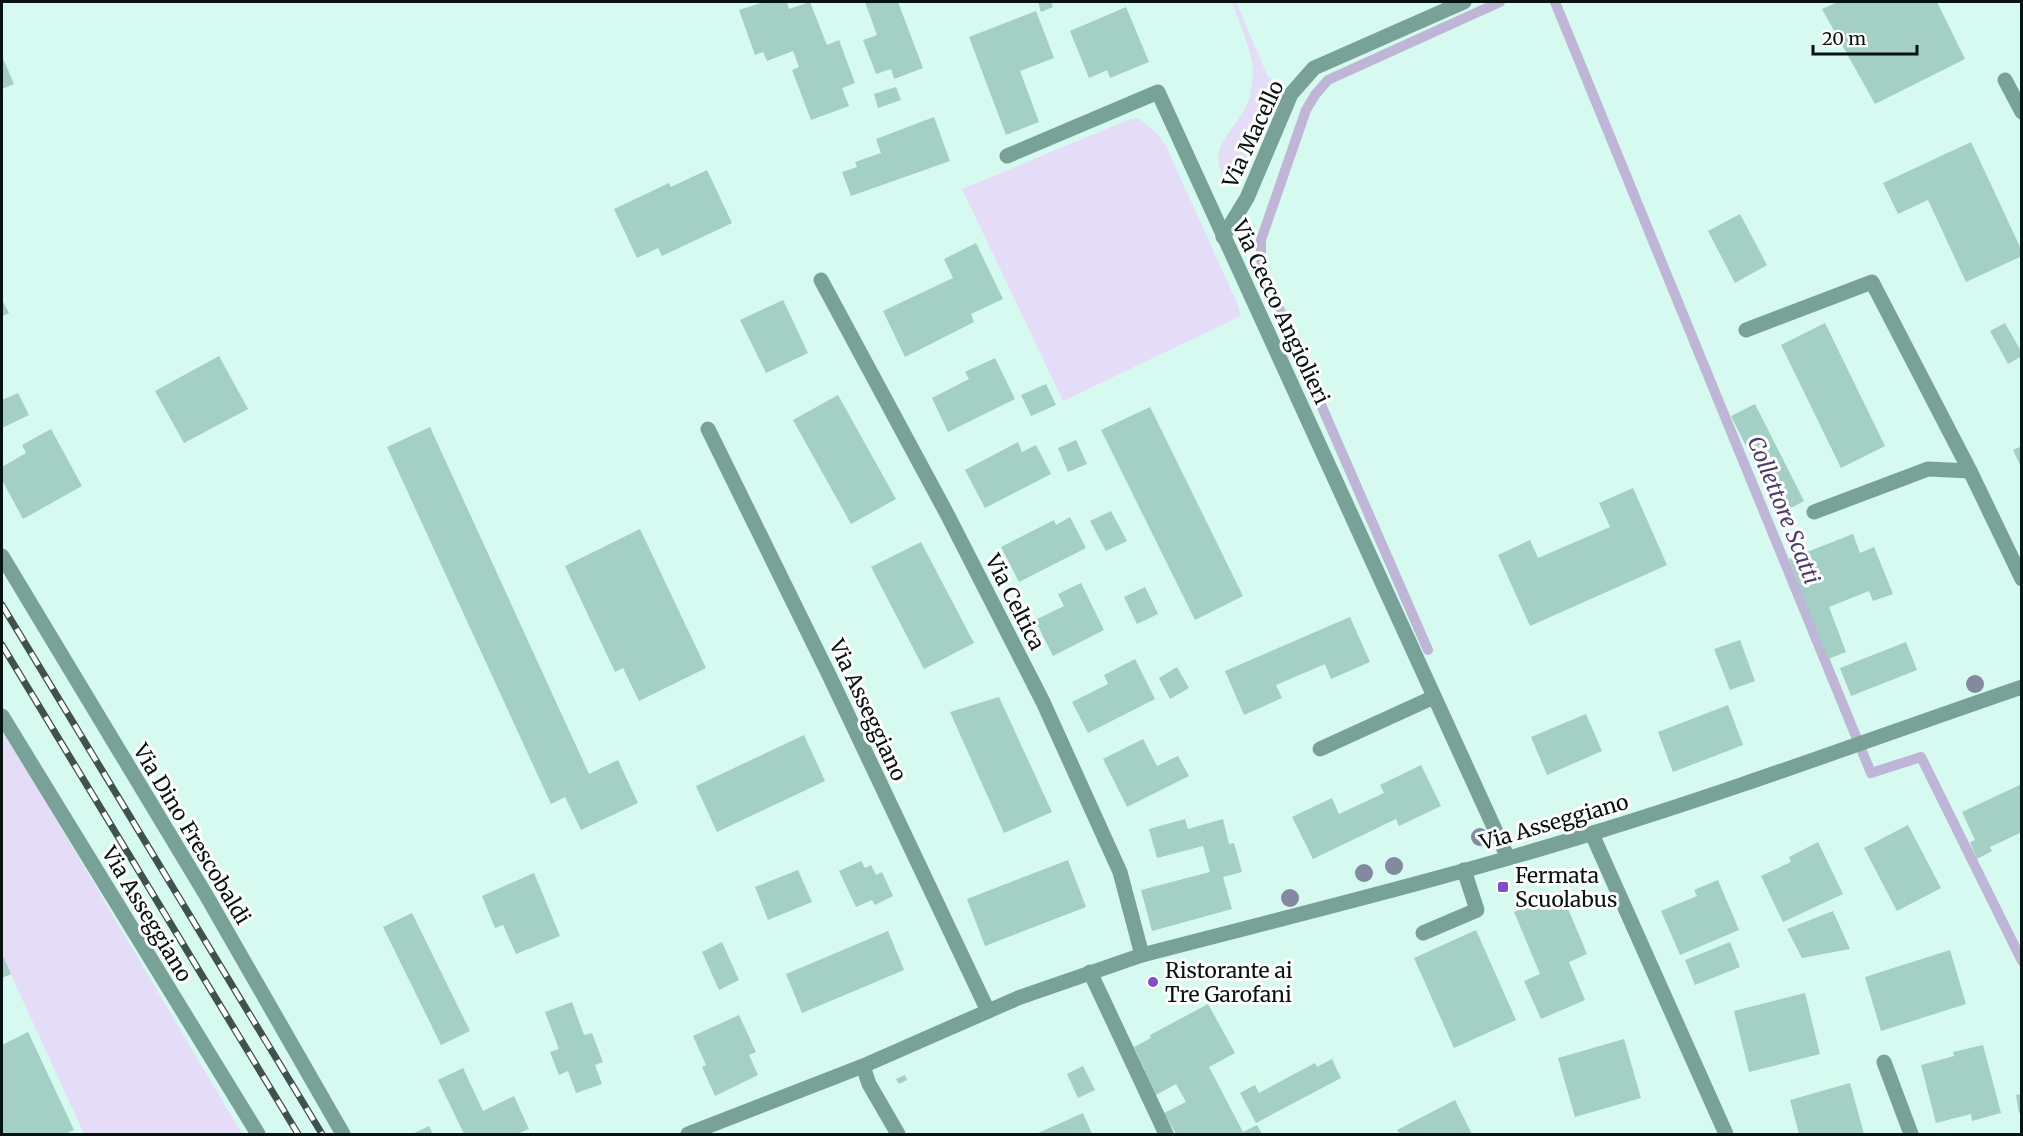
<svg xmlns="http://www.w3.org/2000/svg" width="2023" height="1136" font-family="Merriweather,serif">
	<rect width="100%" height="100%" fill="#d7faf0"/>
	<g fill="#e5dcf8">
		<path d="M1232,2H1236L1268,77L1276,82L1239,178L1227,185C1200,141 1245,129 1251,91C1252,84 1254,74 1253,68C1251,50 1238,19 1232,2Z"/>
		<polygon points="1130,119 1140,119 1157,134 1166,146 1237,303 1241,316 1063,401 962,189"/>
		<polygon points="2,728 242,1134 84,1134 2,955"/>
	</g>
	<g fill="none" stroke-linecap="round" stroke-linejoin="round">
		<g stroke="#bfb5d6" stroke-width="10">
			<polyline points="1555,2 1871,773 1921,757 2022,961"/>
			<polyline points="1428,650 1263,272 1261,259 1261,240 1306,110 1315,95 1328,80 1500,2"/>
		</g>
	</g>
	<g fill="#a4cfc4">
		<polygon points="764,2 787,2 789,9 810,2 827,45 839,40 855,83 842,88 849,106 811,120 792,70 799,67 793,51 767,61 763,52 755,55 739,10"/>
		<polygon points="865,2 898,2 923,68 894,79 891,69 876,74 863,40 877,35"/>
		<polygon points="1038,2 1051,2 1053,7 1041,12"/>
		<polygon points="1838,2 1937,2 1965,59 1875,104 1822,9"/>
		<polygon points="1126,7 1149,62 1110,78 1107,70 1089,78 1070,31"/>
		<polygon points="1036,11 1054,58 1020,71 1039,122 1006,135 969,37"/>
		<polygon points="2,56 14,84 2,89"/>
		<polygon points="896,87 901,100 878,108 874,94"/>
		<polygon points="934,117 950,161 851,196 842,172 857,167 855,162 881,153 876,139"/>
		<polygon points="1971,142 2022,251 2022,256 1966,282 1928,200 1898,214 1883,183"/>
		<polygon points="707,170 732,223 662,256 658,248 637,258 614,209 669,183 671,187"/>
		<polygon points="1740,214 1767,265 1735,283 1708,231"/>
		<polygon points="976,243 1003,299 971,314 974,322 905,357 883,311 953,278 944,259"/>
		<polygon points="2,300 9,313 2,316"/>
		<polygon points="783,300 808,353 766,373 740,320"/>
		<polygon points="1825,323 1885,446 1841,468 1781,345"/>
		<polygon points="2005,323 2022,353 2022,356 2008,364 1990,331"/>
		<polygon points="219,356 248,409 184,443 155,391"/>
		<polygon points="995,358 1015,399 948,432 932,398 969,379 965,372"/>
		<polygon points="1046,384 1056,405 1031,416 1021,395"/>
		<polygon points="18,393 29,415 2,428 2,400"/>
		<polygon points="838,395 896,499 851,524 793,420"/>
		<polygon points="1755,404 1804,501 1780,514 1731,416"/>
		<polygon points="1150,407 1243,596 1195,620 1101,430"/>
		<polygon points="430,427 589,774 618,760 638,803 581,830 565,797 551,804 387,447"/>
		<polygon points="51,429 82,486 23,519 2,480 2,467 26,453 22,445"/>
		<polygon points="1076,440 1087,464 1068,472 1058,448"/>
		<polygon points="1018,442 1022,452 1036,445 1051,474 985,508 965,470"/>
		<polygon points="2022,446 2022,469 2013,450"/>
		<polygon points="1633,488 1667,565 1530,626 1498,555 1530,540 1538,558 1610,527 1599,503"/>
		<polygon points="1111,511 1127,541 1106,551 1090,521"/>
		<polygon points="1070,517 1086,548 1019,582 1001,547 1054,520 1056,525"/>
		<polygon points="640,529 706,668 639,701 623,668 615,672 565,566"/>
		<polygon points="1853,534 1860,553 1874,547 1893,594 1873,601 1869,591 1829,607 1846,652 1828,659 1789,559"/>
		<polygon points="921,542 974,643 924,669 871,567"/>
		<polygon points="1081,583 1104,630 1053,656 1035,620 1064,606 1058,594"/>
		<polygon points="1145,587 1158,614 1137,624 1124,597"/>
		<polygon points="1350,617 1370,662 1331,679 1325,664 1276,685 1282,698 1244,715 1225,671"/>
		<polygon points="1740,640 1755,681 1730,690 1714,649"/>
		<polygon points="1906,642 1917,670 1851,696 1840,668"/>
		<polygon points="1135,659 1155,699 1088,733 1072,702 1108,684 1104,675"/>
		<polygon points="1177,667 1189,688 1170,699 1159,678"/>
		<polygon points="999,697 1052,812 1004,833 950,712"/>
		<polygon points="1728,705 1743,745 1673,772 1658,732"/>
		<polygon points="1586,714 1602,751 1547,775 1531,737"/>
		<polygon points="804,735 825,781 717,832 696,786"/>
		<polygon points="1143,739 1157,766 1178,756 1189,776 1127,807 1103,759"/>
		<polygon points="1421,765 1441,806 1399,826 1396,819 1313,859 1292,817 1332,798 1339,814 1384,793 1380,785"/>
		<polygon points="2022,784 2022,832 1990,847 1992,851 1977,859 1970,842 1975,840 1962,812"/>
		<polygon points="1185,819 1188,829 1223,819 1229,844 1234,843 1242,872 1223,877 1232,909 1152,931 1141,890 1210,872 1203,846 1157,858 1149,829"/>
		<polygon points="1908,825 1941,888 1897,911 1864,848"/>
		<polygon points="1818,842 1843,894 1783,922 1761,876 1791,862 1789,857"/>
		<polygon points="1068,860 1086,907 985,946 967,899"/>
		<polygon points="861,861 865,868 871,865 876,875 882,872 893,896 875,905 872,900 856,907 839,871"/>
		<polygon points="798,870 812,902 768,920 755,887"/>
		<polygon points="534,873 560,936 516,954 503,925 495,928 482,896"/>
		<polygon points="1718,880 1739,930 1680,955 1661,911 1697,896 1694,890"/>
		<polygon points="1561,892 1587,954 1569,962 1585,1000 1541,1019 1524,981 1540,974 1514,912"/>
		<polygon points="1833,911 1850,949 1802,958 1787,929"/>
		<polygon points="412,913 470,1031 441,1045 383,927"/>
		<polygon points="1476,930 1516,1020 1454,1048 1414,958"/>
		<polygon points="888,931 904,970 802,1013 786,974"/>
		<polygon points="722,942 739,980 719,990 702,952"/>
		<polygon points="1730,942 1740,967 1695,985 1685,960"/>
		<polygon points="1950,950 1966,1004 1881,1031 1865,977"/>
		<polygon points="2,954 11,974 2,978"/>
		<polygon points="1805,993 1820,1054 1749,1072 1734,1011"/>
		<polygon points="572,1002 584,1035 592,1033 603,1062 595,1065 602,1084 576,1093 568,1071 559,1075 550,1052 559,1049 545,1012"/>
		<polygon points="1208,1004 1235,1053 1209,1067 1243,1132 1257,1125 1262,1134 1176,1134 1164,1113 1186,1102 1176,1084 1156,1095 1134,1047 1151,1038 1150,1035"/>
		<polygon points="739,1015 756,1052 749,1055 758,1075 715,1096 702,1067 706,1065 693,1036"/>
		<polygon points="28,1032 74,1130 64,1134 2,1134 2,1045"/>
		<polygon points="1624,1039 1641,1098 1575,1117 1558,1058"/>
		<polygon points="1983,1045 2001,1113 1972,1121 1971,1114 1936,1123 1921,1065 1954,1056 1953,1052"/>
		<polygon points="1332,1059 1341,1078 1256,1123 1240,1093 1255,1085 1259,1093 1315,1063 1317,1067"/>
		<polygon points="1083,1066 1095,1090 1078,1098 1067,1074"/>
		<polygon points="463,1068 483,1111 514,1096 529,1129 517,1134 464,1134 438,1080"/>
		<polygon points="905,1075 907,1080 899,1084 896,1079"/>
		<polygon points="1850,1083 1864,1134 1799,1134 1790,1100"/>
		<polygon points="2022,1094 2022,1112 2019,1113 2016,1095"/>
		<polygon points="1455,1100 1472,1134 1400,1134 1397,1130"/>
		<polygon points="1083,1113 1092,1134 1036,1134"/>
		<polygon points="429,1126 433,1134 412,1134"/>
	</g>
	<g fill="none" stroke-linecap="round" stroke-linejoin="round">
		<g stroke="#78a297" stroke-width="15">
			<polyline points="1423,933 1477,910 1464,870"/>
			<polyline points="1090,972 1166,1134"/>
		</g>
		<g stroke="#78a297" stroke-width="15">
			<polyline points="2005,80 2022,112"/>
			<polyline points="1007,156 1158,92 1508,858"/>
			<polyline points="1223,237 1247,198 1291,94 1314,68 1464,2"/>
			<polyline points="821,280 947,514 1043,702 1120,872 1142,955"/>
			<polyline points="1746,330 1872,282 1970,471 1928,469 1814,512"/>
			<polyline points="708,429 829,675 988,1011"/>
			<polyline points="1970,471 2022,579"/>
			<polyline points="2,556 206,895 343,1134"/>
			<polyline points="2,716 258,1134"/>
			<polyline points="1320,749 1434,697"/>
			<polyline points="1592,834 1726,1134"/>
			<polyline points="1884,1062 1911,1134"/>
		</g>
		<g stroke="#78a297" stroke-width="15">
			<polyline points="863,1066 869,1084 898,1134"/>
			<path d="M688,1134L863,1066L1018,998L1142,955C1292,916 1444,879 1593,833C1737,789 1879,736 2022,687"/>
		</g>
		<g stroke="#3f524d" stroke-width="7">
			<g id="rail">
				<polyline points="2,605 322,1134"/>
				<polyline points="2,645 298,1134"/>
			</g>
		</g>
		<use href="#rail" stroke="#fefefe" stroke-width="4.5" stroke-dasharray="14" stroke-linecap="butt"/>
	</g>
	<g fill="#83899e">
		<circle cx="1975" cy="684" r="9"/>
		<circle cx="1480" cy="837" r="9"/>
		<circle cx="1394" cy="866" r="9"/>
		<circle cx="1364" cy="873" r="9"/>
		<circle cx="1290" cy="898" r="9"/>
	</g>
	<g fill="#804ec6" stroke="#fefefe" stroke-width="2">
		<rect x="1497" y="881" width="12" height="12" rx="3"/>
		<circle cx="1153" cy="982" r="6"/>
	</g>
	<g text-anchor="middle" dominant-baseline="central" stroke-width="6" stroke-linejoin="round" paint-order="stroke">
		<g font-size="21" fill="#071310" stroke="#fefefe">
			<text transform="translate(1253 134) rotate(-65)">Via Macello</text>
			<text transform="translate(1281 312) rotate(65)">Via Cecco Angiolieri</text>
			<text transform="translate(1015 602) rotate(63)">Via Celtica</text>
			<text transform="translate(868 710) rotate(65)">Via Asseggiano</text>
			<text transform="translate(1554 822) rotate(-16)">Via Asseggiano</text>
			<text transform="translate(192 834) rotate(59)">Via Dino Frescobaldi</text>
			<text transform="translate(147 914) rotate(59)">Via Asseggiano</text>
		</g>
		<g font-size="21" fill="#071310" stroke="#fefefe" text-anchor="start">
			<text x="1515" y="875">Fermata<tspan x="1515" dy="24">Scuolabus</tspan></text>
			<text x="1165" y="970">Ristorante ai<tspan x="1165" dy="24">Tre Garofani</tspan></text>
		</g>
		<g font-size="22" font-style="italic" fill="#4d3d6b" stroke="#fefefe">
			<text transform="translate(1784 510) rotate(68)">Collettore Scatti</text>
		</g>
	</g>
	<rect width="2023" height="1136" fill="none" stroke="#071310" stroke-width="6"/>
	<path d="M1813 45v9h104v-9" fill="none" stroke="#071310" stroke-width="3"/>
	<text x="1822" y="45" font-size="18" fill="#071310" stroke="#fefefe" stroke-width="4.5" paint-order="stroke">20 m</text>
</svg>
